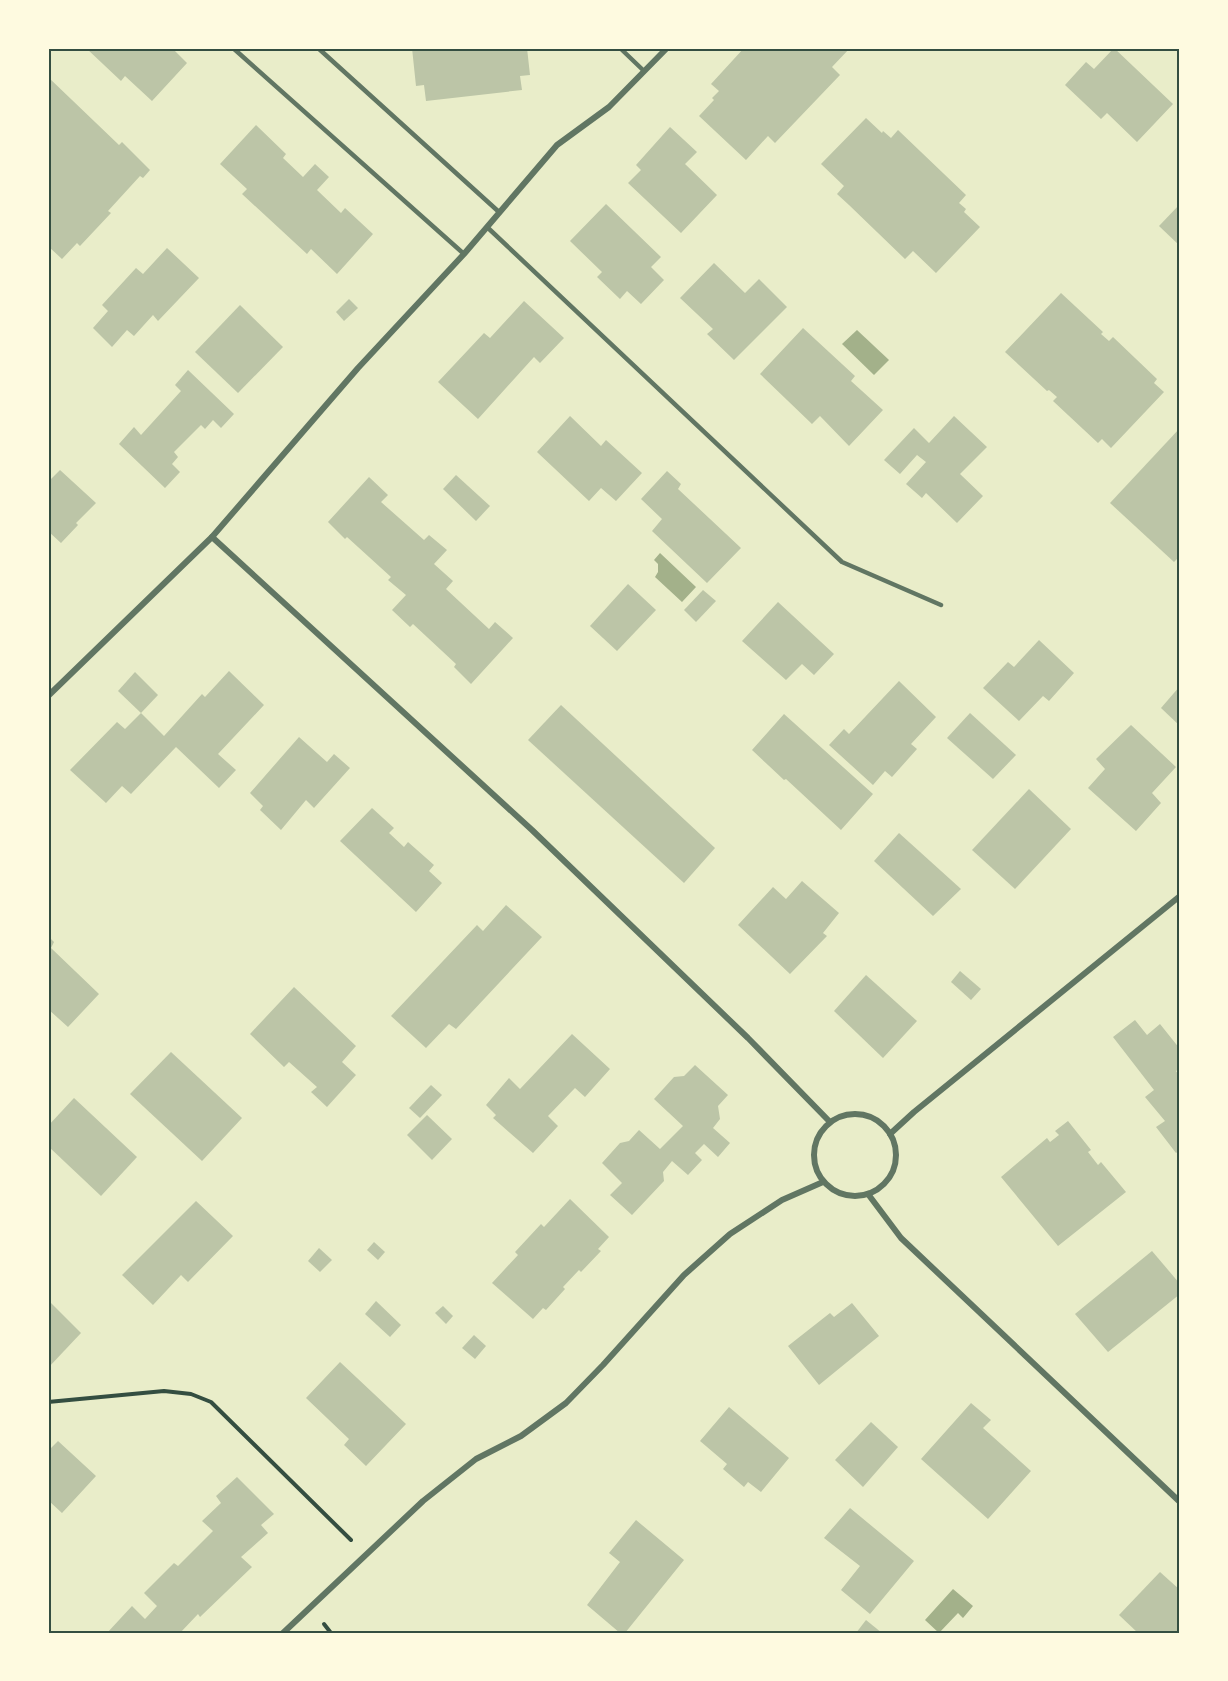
<svg xmlns="http://www.w3.org/2000/svg" width="1228" height="1681" font-family="'PT Serif',serif">
	<rect width="100%" height="100%" fill="#e9edc9"/>
	<g fill="#a3b18a">
		<polygon points="857,330 889,360 874,375 842,344"/>
		<polygon points="660,553 696,587 682,602 655,577 658,572 658,564 654,560"/>
		<polygon points="953,1589 973,1606 963,1618 958,1613 939,1633 925,1620"/>
	</g>
	<g fill="#bcc5a7">
		<polygon points="86,48 172,48 187,63 152,101 125,76 121,81"/>
		<polygon points="412,48 527,48 530,75 520,76 522,90 426,101 424,85 416,86"/>
		<polygon points="744,48 850,48 832,67 840,75 775,143 768,136 746,160 699,116 714,100 712,98 719,91 711,84"/>
		<polygon points="1114,48 1173,104 1137,142 1107,113 1101,119 1065,85 1086,62 1094,69"/>
		<polygon points="48,77 119,145 122,142 150,170 143,178 140,176 108,211 111,213 80,246 77,243 62,259 48,246"/>
		<polygon points="866,118 882,133 883,131 891,138 898,130 966,195 959,203 966,209 964,212 980,227 936,273 913,251 905,259 849,205 837,194 844,186 821,164"/>
		<polygon points="256,125 286,154 283,158 303,177 315,164 329,177 317,190 341,213 345,208 373,234 337,274 311,249 307,254 242,194 247,189 220,164"/>
		<polygon points="670,127 697,152 685,164 717,195 681,233 628,183 641,170 636,165"/>
		<polygon points="606,204 661,257 651,267 664,280 641,304 627,291 620,299 597,277 602,272 570,241"/>
		<polygon points="1180,204 1180,246 1159,226"/>
		<polygon points="167,248 199,278 158,321 153,315 134,336 127,330 112,347 93,328 108,311 102,305 136,268 143,274"/>
		<polygon points="714,263 745,293 759,279 787,307 734,360 707,334 713,329 680,298"/>
		<polygon points="1061,293 1103,332 1101,334 1109,341 1113,337 1157,379 1154,383 1164,392 1111,448 1102,439 1098,443 1053,401 1057,397 1049,390 1047,391 1005,352"/>
		<polygon points="349,299 358,308 344,321 336,312"/>
		<polygon points="524,301 564,338 540,363 534,357 478,419 438,382 484,333 490,338"/>
		<polygon points="240,305 283,347 238,393 195,352"/>
		<polygon points="803,328 855,376 851,381 883,410 849,446 820,416 812,424 760,374"/>
		<polygon points="188,370 234,414 221,428 213,420 205,429 201,425 174,452 178,457 172,464 180,472 165,488 119,444 134,427 141,435 181,391 175,385"/>
		<polygon points="570,416 601,446 606,440 642,473 616,501 601,488 589,501 537,452"/>
		<polygon points="954,416 987,447 960,474 983,496 957,523 926,493 922,498 906,484 926,462 917,455 900,474 884,460 914,428 929,443"/>
		<polygon points="1180,428 1180,556 1174,562 1110,503"/>
		<polygon points="60,470 96,503 76,523 78,525 61,543 48,531 48,482"/>
		<polygon points="667,471 681,484 678,489 741,548 707,583 652,531 662,519 641,499"/>
		<polygon points="456,475 490,506 476,521 443,489"/>
		<polygon points="369,477 388,495 381,502 424,540 429,535 447,550 434,564 453,581 446,589 489,629 495,622 513,638 471,684 454,667 456,664 413,624 410,627 392,610 406,595 388,580 391,577 347,537 345,539 328,522"/>
		<polygon points="628,584 656,610 617,651 590,626"/>
		<polygon points="703,590 716,601 696,622 684,610"/>
		<polygon points="778,602 834,654 814,675 802,664 786,680 742,641"/>
		<polygon points="1039,640 1074,673 1049,701 1043,696 1019,721 983,688 1008,662 1014,667"/>
		<polygon points="229,671 264,705 218,754 236,770 219,788 176,747 131,794 122,786 106,803 70,770 117,722 125,729 141,713 164,736 202,694 205,697"/>
		<polygon points="135,672 158,695 141,713 118,691"/>
		<polygon points="899,681 936,717 911,744 917,749 892,777 885,771 873,785 829,745 844,729 849,734"/>
		<polygon points="1180,686 1180,726 1161,708"/>
		<polygon points="561,705 715,848 684,883 528,740"/>
		<polygon points="970,713 1016,755 993,779 947,738"/>
		<polygon points="784,714 873,794 841,830 786,779 784,780 752,750"/>
		<polygon points="1131,725 1176,767 1152,793 1161,803 1136,831 1088,788 1105,769 1096,759"/>
		<polygon points="299,737 327,762 334,754 350,768 314,808 306,800 281,830 260,810 263,806 250,793"/>
		<polygon points="1029,789 1071,829 1015,889 972,850"/>
		<polygon points="372,808 394,828 389,833 404,847 408,842 434,865 429,871 442,883 416,912 340,841"/>
		<polygon points="899,833 961,889 933,916 874,861"/>
		<polygon points="802,881 839,913 823,933 827,936 790,974 738,925 773,887 786,899"/>
		<polygon points="506,905 542,937 456,1029 449,1024 426,1048 391,1016 477,925 483,931"/>
		<polygon points="48,936 54,942 51,948 99,994 68,1027 48,1009"/>
		<polygon points="960,971 981,989 971,1000 951,982"/>
		<polygon points="866,975 917,1021 883,1058 834,1011"/>
		<polygon points="294,987 356,1046 342,1062 356,1075 327,1107 311,1092 317,1087 289,1062 284,1067 250,1034"/>
		<polygon points="1135,1020 1147,1035 1160,1024 1180,1049 1180,1068 1176,1071 1180,1077 1180,1150 1176,1153 1156,1127 1165,1121 1145,1097 1154,1090 1113,1037"/>
		<polygon points="572,1034 610,1069 585,1097 575,1088 548,1116 558,1126 533,1153 493,1118 496,1115 486,1105 509,1078 520,1089"/>
		<polygon points="171,1052 242,1118 202,1161 130,1094"/>
		<polygon points="695,1065 728,1095 718,1106 720,1119 713,1128 730,1143 718,1157 704,1144 695,1153 702,1160 688,1175 672,1161 663,1172 664,1181 632,1215 610,1195 622,1183 602,1163 620,1143 629,1141 639,1130 660,1149 683,1126 654,1099 674,1077 684,1076"/>
		<polygon points="431,1085 442,1095 420,1118 409,1108"/>
		<polygon points="74,1098 137,1157 101,1196 48,1146 48,1126"/>
		<polygon points="427,1115 452,1139 432,1160 407,1135"/>
		<polygon points="1068,1121 1091,1150 1088,1152 1098,1165 1101,1162 1126,1192 1058,1246 1001,1177 1047,1138 1050,1142 1059,1135 1055,1131"/>
		<polygon points="570,1199 609,1237 598,1249 601,1251 581,1272 579,1270 563,1287 565,1289 546,1310 543,1308 533,1319 492,1283 518,1255 515,1252 541,1224 544,1227"/>
		<polygon points="196,1201 233,1236 188,1282 181,1275 153,1305 122,1275"/>
		<polygon points="374,1242 385,1252 378,1260 367,1250"/>
		<polygon points="319,1248 332,1260 320,1272 308,1261"/>
		<polygon points="1152,1251 1180,1284 1180,1294 1108,1352 1075,1314"/>
		<polygon points="48,1300 81,1333 48,1368"/>
		<polygon points="376,1301 401,1325 390,1337 365,1314"/>
		<polygon points="852,1303 879,1336 819,1385 788,1346 830,1313 834,1317"/>
		<polygon points="443,1306 453,1316 446,1324 435,1313"/>
		<polygon points="474,1335 486,1346 475,1359 462,1348"/>
		<polygon points="340,1362 406,1424 366,1466 344,1445 349,1439 306,1398"/>
		<polygon points="971,1403 991,1420 983,1428 1031,1471 988,1519 921,1459"/>
		<polygon points="729,1407 789,1458 761,1492 748,1482 744,1487 723,1469 727,1464 700,1441"/>
		<polygon points="871,1422 898,1447 863,1487 835,1460"/>
		<polygon points="58,1441 96,1476 62,1513 49,1501 48,1502 48,1451"/>
		<polygon points="237,1477 274,1514 261,1525 268,1533 241,1557 252,1567 200,1617 198,1614 180,1633 107,1633 132,1606 145,1619 157,1606 144,1593 174,1563 178,1566 213,1531 202,1521 221,1503 216,1496"/>
		<polygon points="850,1508 914,1561 870,1614 841,1590 860,1566 824,1538"/>
		<polygon points="636,1520 684,1560 625,1633 620,1633 587,1605 620,1562 609,1553"/>
		<polygon points="1160,1572 1180,1590 1180,1633 1138,1633 1119,1615"/>
		<polygon points="866,1620 882,1633 856,1633"/>
	</g>
	<g fill="none" stroke-linecap="round" stroke-linejoin="round">
		<g stroke="#344e41" stroke-width="4">
			<polyline points="48,1402 164,1391 191,1394 211,1402 351,1540"/>
			<polyline points="324,1624 331,1633"/>
		</g>
		<g stroke="#617663" stroke-width="4.5">
			<polyline points="233,48 464,254"/>
			<polyline points="318,48 499,212"/>
			<polyline points="620,48 644,71"/>
			<polyline points="487,227 842,562 941,605"/>
		</g>
		<g stroke="#617663" stroke-width="6">
			<polyline points="212,537 532,830 748,1038 830,1122"/>
			<polyline points="48,696 212,537 358,368 464,254 557,145 609,107 667,48"/>
			<circle cx="855" cy="1155" r="41"/>
			<polyline points="890,1134 914,1112 1180,896"/>
			<polyline points="868,1194 901,1238 1180,1502"/>
			<polyline points="283,1633 423,1501 476,1459 521,1436 566,1403 603,1365 684,1275 730,1234 782,1200 823,1182"/>
		</g>
	</g>
	<rect width="1228" height="1681" fill="none" stroke="#fefae0" stroke-width="99"/>
	<rect x="50" y="50" width="1128" height="1582" fill="none" stroke="#344e41" stroke-width="2"/>
</svg>
